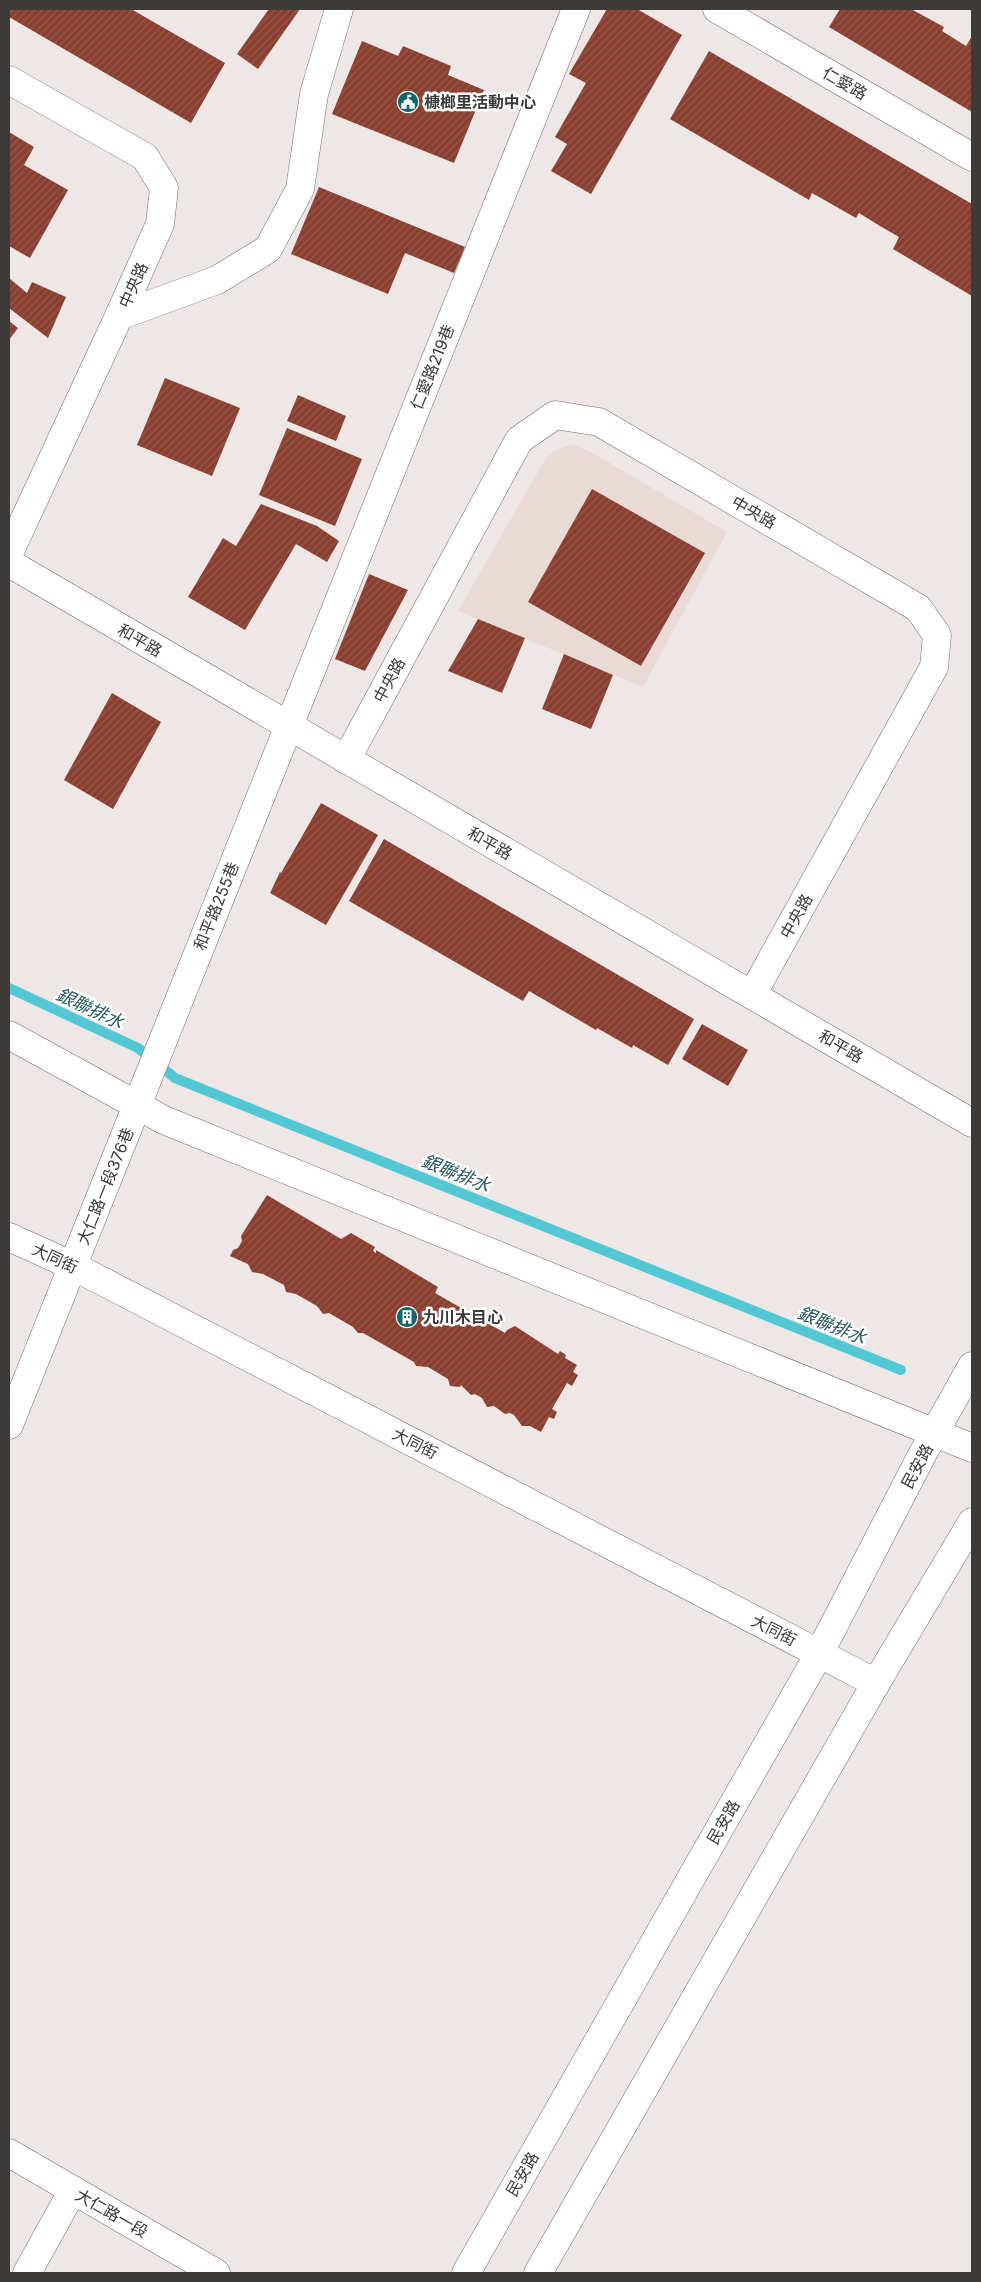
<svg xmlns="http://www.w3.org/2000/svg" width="981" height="2282" font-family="Inter,'Noto Sans TC',sans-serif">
	<defs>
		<pattern id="building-hatch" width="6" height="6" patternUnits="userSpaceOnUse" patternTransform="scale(1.25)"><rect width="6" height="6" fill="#893e2f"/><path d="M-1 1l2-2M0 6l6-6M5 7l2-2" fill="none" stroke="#95594d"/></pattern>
	</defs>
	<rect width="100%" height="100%" fill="#eee7e5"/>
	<polygon fill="#e9dad6" points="574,445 591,452 727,532 643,687 458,611 546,458 557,449"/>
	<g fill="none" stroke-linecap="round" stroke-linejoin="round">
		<polyline stroke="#51c8d4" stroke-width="10" points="9,988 138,1048 175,1078 901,1370"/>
	</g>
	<g fill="url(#building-hatch)">
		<polygon points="9,9 131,9 225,63 191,123 9,17"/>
		<polygon points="269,9 300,9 258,69 237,54"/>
		<polygon points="607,9 637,9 682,35 591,194 551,171 567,144 555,137 586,83 569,74"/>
		<polygon points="840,9 911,9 944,27 942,31 966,46 972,36 972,112 829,27"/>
		<polygon points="362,41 398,56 403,46 451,66 448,75 484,90 454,163 332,114"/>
		<polygon points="709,51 972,204 972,296 893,249 899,237 880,226 859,213 856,218 812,193 809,200 670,119"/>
		<polygon points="9,132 34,147 24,165 68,190 30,258 9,246"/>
		<polygon points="319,187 465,247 454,273 405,253 388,294 291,254"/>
		<polygon points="9,278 27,293 32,282 66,297 48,338 9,308"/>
		<polygon points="9,321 18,328 9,340"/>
		<polygon points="165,378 240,408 212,476 137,445"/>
		<polygon points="298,395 346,416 336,441 287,421"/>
		<polygon points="287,428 362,459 335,526 259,495"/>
		<polygon points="592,489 705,553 641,666 528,602"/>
		<polygon points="261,504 317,526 339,541 327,562 296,544 245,630 188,597 223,538 236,546"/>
		<polygon points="369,574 408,590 365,671 335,659"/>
		<polygon points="478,619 525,638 502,693 448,671"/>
		<polygon points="564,654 613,675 591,729 542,709"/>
		<polygon points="112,693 161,722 113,809 64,780"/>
		<polygon points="321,803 378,835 326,925 270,893 280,872 281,873"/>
		<polygon points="384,839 694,1019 668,1065 633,1045 632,1048 597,1028 596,1030 529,991 523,1001 349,901"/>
		<polygon points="702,1024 748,1050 728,1086 682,1059"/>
		<polygon points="267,1195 341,1239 351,1233 375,1247 373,1251 376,1253 376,1250 438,1287 435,1293 505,1333 507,1330 515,1326 558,1354 560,1351 566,1355 565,1358 577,1365 573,1372 578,1375 572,1386 567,1383 552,1409 557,1412 554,1419 549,1417 541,1432 530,1426 522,1426 514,1415 510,1413 505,1414 494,1406 487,1407 482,1398 475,1394 471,1395 461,1385 460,1387 450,1386 448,1379 428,1367 416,1366 414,1362 363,1333 358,1333 353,1327 329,1313 323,1314 317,1306 296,1294 286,1292 284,1285 263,1274 252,1272 248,1264 230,1256 233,1250 238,1248 242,1241 241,1236"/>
	</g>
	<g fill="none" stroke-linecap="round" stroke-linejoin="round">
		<g stroke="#726b6a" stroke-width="29">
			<g id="minor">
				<polyline points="717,9 972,157"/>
				<polyline points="9,80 145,157 164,188 160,224 119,316 9,553"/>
				<polyline points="119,316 217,280 268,249 300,189 314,94 339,9"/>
				<polyline points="9,563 972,1123"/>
				<polyline points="346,760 519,440 555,415 599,422 918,608 937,635 934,667 752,995"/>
				<polyline points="9,1035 164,1120 972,1448"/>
				<polyline points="9,1237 73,1266 876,1683"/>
				<polyline points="9,1425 576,9"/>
				<polyline points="9,2153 216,2273"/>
				<polyline points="27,2273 73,2190"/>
				<polyline points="466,2273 819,1654 923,1453 972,1366"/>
				<polyline points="538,2273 876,1683 972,1522"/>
			</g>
		</g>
		<use href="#minor" stroke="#fff" stroke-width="28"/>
	</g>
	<defs>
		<g id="civic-disc" transform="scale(1.125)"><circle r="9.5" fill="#17656c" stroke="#fff"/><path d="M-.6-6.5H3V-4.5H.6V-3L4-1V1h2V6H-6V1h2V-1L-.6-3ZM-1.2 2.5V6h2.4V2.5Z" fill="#fff"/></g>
		<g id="building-disc" transform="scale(1.125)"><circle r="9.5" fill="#17656c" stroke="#fff"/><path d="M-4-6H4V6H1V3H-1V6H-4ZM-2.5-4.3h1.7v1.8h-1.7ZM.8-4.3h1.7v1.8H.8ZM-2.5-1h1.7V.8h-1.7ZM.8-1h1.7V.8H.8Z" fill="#fff"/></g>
	</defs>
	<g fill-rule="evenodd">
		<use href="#civic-disc" x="408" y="102"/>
		<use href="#building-disc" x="407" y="1317"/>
	</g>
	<g text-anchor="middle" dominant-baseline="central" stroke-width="5" stroke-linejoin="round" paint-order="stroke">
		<g font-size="16" fill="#3d3a39" stroke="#fff">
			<text transform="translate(845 83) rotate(30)">仁愛路</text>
			<text transform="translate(133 285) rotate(-66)">中央路</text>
			<text transform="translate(432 367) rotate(-68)">仁愛路219巷</text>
			<text transform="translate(754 512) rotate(30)">中央路</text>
			<text transform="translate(140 640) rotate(30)">和平路</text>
			<text transform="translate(389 680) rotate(-62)">中央路</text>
			<text transform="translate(490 843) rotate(30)">和平路</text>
			<text transform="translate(216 906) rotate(-68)">和平路255巷</text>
			<text transform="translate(796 916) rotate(-61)">中央路</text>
			<text transform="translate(841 1046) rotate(30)">和平路</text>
			<text transform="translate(105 1186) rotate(-68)">大仁路一段376巷</text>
			<text transform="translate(55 1258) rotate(25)">大同街</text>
			<text transform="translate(415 1443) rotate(27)">大同街</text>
			<text transform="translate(917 1466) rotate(-62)">民安路</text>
			<text transform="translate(774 1630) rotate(27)">大同街</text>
			<text transform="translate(723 1822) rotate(-60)">民安路</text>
			<text transform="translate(522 2174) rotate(-60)">民安路</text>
			<text transform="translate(112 2213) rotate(30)">大仁路一段</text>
		</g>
		<g font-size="16" font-weight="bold" fill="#3d3a39" stroke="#fff" text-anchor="start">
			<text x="424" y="102">槺榔里活動中心</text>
			<text x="423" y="1317">九川木目心</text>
		</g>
		<g font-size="18" font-style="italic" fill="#26595e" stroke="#fff">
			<text transform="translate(90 1008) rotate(25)">銀聯排水</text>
			<text transform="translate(456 1173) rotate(22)">銀聯排水</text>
			<text transform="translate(832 1325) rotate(22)">銀聯排水</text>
		</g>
	</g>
	<rect width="981" height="2282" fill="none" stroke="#3d3a39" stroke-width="20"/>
</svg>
